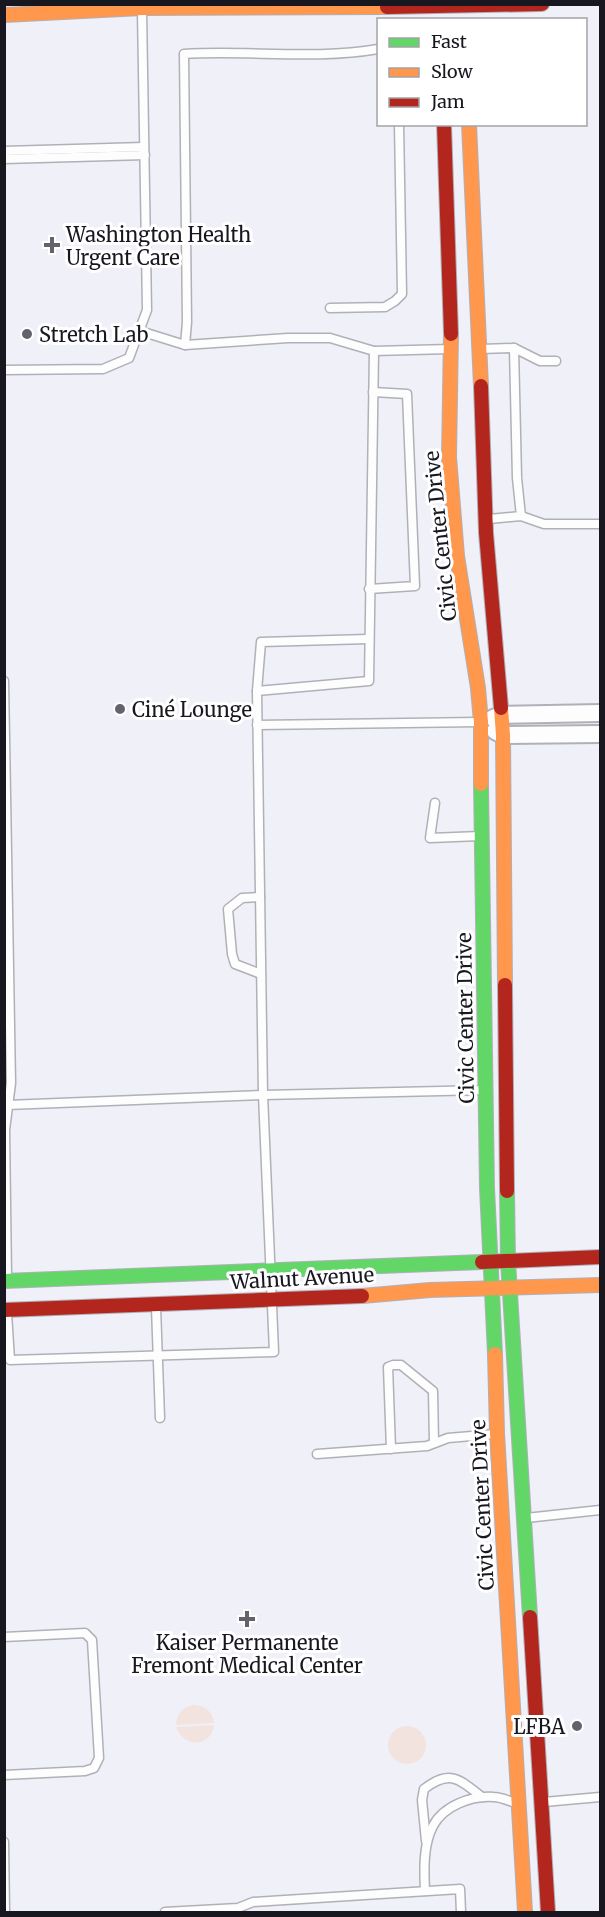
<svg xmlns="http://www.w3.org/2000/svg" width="605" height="1917" font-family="Merriweather,serif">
	<rect width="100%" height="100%" fill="#f0f0f8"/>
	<g fill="#f3e3de">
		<path d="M193,1705C205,1705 212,1711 214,1723L176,1725C177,1714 182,1707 193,1705Z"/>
		<path d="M214,1725C211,1748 183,1748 176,1727Z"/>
		<circle cx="407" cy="1745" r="19"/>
	</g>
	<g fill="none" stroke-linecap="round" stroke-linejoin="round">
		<g stroke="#b0b0b8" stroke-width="11">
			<g id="lane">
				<polyline points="4,151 144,147"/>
				<polyline points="4,159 145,155"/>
				<polyline points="330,308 385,307 395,301 402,294 399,124"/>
				<polyline points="140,331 185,345 288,338 330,338 374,351 450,349"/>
				<path d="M185,345L187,322L184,54C249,50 315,60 378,49"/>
				<polyline points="514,348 540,361 556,361"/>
				<polyline points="481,349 514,348 517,478 521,516"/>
				<polyline points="4,370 103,369 129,358 147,310 142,11"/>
				<polyline points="489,519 521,516 544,524 600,524"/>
				<polyline points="369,589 415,586 407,394 373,392"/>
				<polyline points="4,681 11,1083 5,1130 7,1278"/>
				<polyline points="257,691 261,642 368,639"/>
				<polyline points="257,725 479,722"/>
				<polyline points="435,803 430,838 480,836"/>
				<polyline points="260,897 242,898 228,909 232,954 235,964 261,974"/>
				<polyline points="7,1105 263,1095 486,1090"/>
				<polyline points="156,1307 160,1418"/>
				<polyline points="7,1313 10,1360 274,1352 263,1095 257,691 369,681 374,351"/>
				<polyline points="391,1449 388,1367 393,1365 401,1365 433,1391 434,1443"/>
				<polyline points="317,1454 427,1446 448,1438 495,1434"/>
				<polyline points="526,1518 600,1510"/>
				<polyline points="4,1637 85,1633 92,1640 99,1758 94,1768 85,1771 4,1775"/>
				<polyline points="544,1802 600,1797"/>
				<path d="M426,1841L422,1800L424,1789C450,1769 459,1779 482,1797"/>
				<polyline points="4,1842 5,1912"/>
				<path d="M425,1891C424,1870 423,1845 433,1826C443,1806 472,1795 494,1797C501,1797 509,1801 516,1803"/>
				<polyline points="165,1912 238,1908 253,1902 285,1900 460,1889 461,1912"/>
			</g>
		</g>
		<g stroke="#b0b0b8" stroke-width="20">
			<g id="street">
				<polyline points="493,718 501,715 600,713"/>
				<polyline points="495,731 503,735 600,734"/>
			</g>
		</g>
		<g stroke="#b0b0b8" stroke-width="16">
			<g id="fast">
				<polyline points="481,784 487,1188 495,1354"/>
				<polyline points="507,1191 508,1261 530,1617"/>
				<polyline points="4,1281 482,1262"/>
			</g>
		</g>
		<g stroke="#b0b0b8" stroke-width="16">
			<g id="slow">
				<polyline points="4,15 142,8 387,7"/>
				<polyline points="469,124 481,386"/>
				<polyline points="451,334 449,457 457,556 478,688 481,722 481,784"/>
				<polyline points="501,708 503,735 505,985"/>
				<polyline points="362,1296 430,1290 600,1285"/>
				<polyline points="495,1354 497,1433 525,1912"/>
			</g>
		</g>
		<g stroke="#b0b0b8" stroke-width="16">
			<g id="jam">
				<polyline points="387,7 542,4"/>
				<polyline points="444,124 451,334"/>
				<polyline points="481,386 486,533 501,708"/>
				<polyline points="505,985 507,1191"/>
				<polyline points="482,1262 600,1257"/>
				<polyline points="4,1310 362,1296"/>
				<polyline points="530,1617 548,1912"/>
			</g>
		</g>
		<use href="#lane" stroke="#fdfdfe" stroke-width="8"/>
		<use href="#street" stroke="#fdfdfe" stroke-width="16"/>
		<use href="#fast" stroke="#63d668" stroke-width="14"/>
		<use href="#slow" stroke="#ff974d" stroke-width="14"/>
		<use href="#jam" stroke="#b3261e" stroke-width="14"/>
	</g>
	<g fill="#64636c" stroke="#fff" stroke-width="2">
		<path d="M49 236h6v6h6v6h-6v6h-6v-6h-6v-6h6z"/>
		<circle cx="27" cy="334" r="6"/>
		<circle cx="120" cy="709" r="6"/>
		<path d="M244 1610h6v6h6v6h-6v6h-6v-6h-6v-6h6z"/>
		<circle cx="577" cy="1726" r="6"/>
	</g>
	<g text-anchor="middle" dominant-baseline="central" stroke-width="6" stroke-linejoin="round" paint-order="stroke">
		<g font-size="20" fill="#181720" stroke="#fff" text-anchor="start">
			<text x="66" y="234">Washington Health<tspan x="66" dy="23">Urgent Care</tspan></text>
			<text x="39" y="334">Stretch Lab</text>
			<text x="132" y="709">Ciné Lounge</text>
			<text x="247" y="1642" text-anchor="middle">Kaiser Permanente<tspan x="247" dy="23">Fremont Medical Center</tspan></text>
			<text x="565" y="1726" text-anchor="end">LFBA</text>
		</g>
		<g font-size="20" fill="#181720" stroke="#fff">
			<text transform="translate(440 536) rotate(-96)">Civic Center Drive</text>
			<text transform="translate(465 1018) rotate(-91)">Civic Center Drive</text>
			<text transform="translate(302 1278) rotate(-3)">Walnut Avenue</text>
			<text transform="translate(482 1505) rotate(-93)">Civic Center Drive</text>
		</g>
	</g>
	<rect width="605" height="1917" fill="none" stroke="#181720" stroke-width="12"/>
	<rect x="377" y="18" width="210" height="108" fill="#ffffff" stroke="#a3a2a6" stroke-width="1.5"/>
	<rect x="389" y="38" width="30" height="9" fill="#63d668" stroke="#a3a2a6" stroke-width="1.5"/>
	<text x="431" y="48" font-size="18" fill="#181720">Fast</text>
	<rect x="389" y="68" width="30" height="9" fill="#ff974d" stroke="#a3a2a6" stroke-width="1.5"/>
	<text x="431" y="78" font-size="18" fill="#181720">Slow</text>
	<rect x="389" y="98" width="30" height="9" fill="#b3261e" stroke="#a3a2a6" stroke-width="1.5"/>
	<text x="431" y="108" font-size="18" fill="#181720">Jam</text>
</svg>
